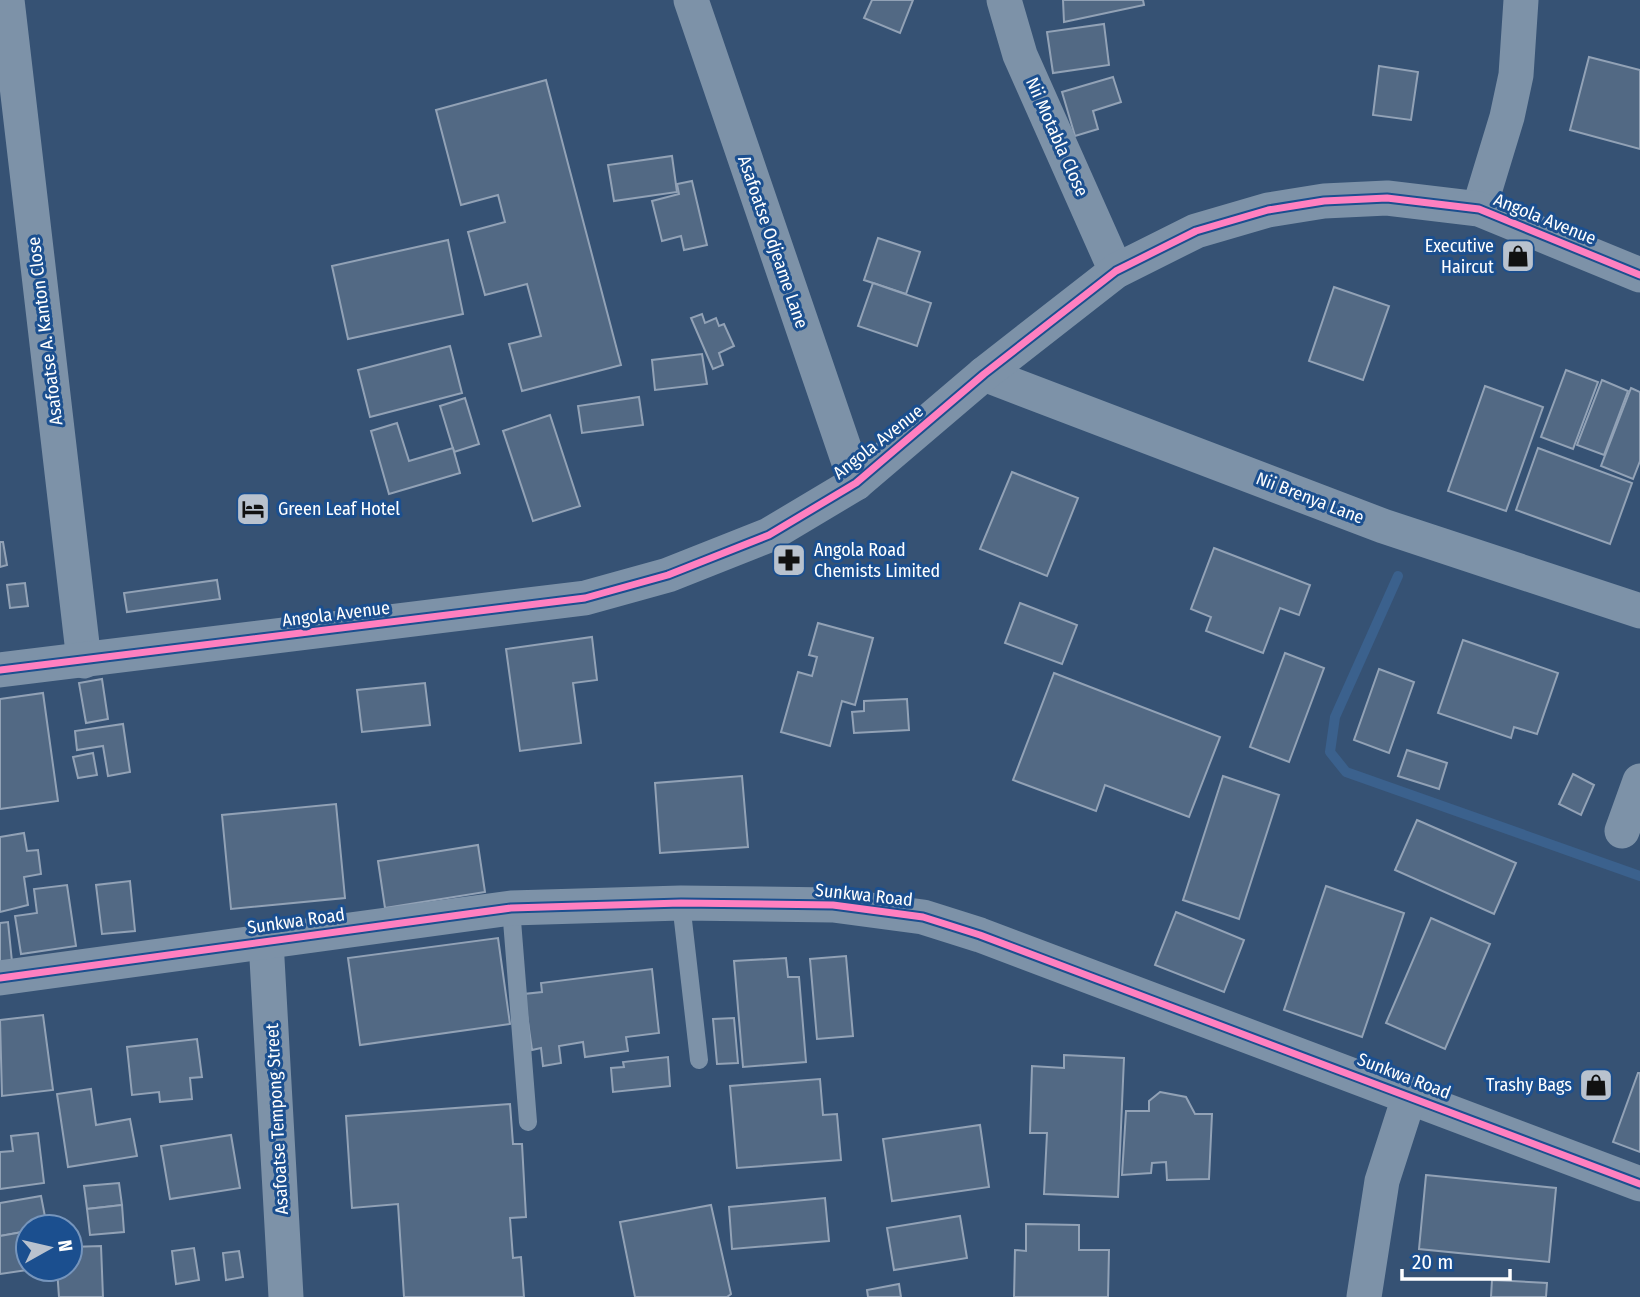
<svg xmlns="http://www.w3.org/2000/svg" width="1640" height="1297" font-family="'Fira Sans Condensed',sans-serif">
	<rect width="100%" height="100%" fill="#365274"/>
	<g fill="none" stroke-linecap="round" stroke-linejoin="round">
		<polyline stroke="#3b618d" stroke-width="10" points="1398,576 1335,717 1330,752 1346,772 1640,876"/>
	</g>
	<g fill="#526984" stroke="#92a2b6" stroke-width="2">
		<polygon points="872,0 913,0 900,33 864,18"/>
		<polygon points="1063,0 1143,0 1144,5 1064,22"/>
		<polygon points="1104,24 1109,65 1053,73 1047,32"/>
		<polygon points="1589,57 1640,70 1640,149 1570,130"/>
		<polygon points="1379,66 1418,72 1411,120 1373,115"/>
		<polygon points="1113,77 1121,102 1093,111 1098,129 1075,136 1062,92"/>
		<polygon points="546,80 621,365 522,391 509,344 541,336 527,284 485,295 468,232 505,222 498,195 461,205 436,110"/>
		<polygon points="672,156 677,192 614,201 608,165"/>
		<polygon points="692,181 707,245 684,250 681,236 662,241 652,201 679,194 677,184"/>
		<polygon points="878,238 920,252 906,294 864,280"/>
		<polygon points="448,240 463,314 348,339 332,266"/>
		<polygon points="873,283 931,303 917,346 858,326"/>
		<polygon points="1334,287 1389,306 1363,380 1309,361"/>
		<polygon points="702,314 705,323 716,318 719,326 724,324 734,346 719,353 723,365 713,369 691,318"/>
		<polygon points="450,346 462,393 370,417 358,370"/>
		<polygon points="702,354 707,384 655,390 652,360"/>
		<polygon points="1566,370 1598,382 1573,449 1541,437"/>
		<polygon points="1602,380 1628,391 1604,455 1577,445"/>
		<polygon points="1485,386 1543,407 1506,511 1448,491"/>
		<polygon points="1631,388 1640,392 1640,461 1633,479 1601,466"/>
		<polygon points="639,397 643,425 582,433 578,406"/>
		<polygon points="465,398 479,444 454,452 440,406"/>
		<polygon points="550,415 580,506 533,521 503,431"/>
		<polygon points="397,423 409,461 453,448 460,473 389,494 371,431"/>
		<polygon points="1538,448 1632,483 1610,544 1516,510"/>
		<polygon points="1012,472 1078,498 1047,576 980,549"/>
		<polygon points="0,542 3,542 7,565 0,567"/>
		<polygon points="1214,548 1310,585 1299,615 1280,608 1263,653 1206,631 1211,617 1191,609"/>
		<polygon points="217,580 220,599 127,612 124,593"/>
		<polygon points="25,583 28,606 10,608 7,585"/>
		<polygon points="1020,603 1077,625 1062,664 1005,643"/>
		<polygon points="818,623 873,638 855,705 842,701 830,746 781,732 798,672 812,676 817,657 809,655"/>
		<polygon points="592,637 597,680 573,683 581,743 520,751 506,649"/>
		<polygon points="1463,640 1558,673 1537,734 1514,727 1511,738 1438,713"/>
		<polygon points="1285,653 1324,668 1289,762 1250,747"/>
		<polygon points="1379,669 1414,682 1389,753 1354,740"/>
		<polygon points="1054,673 1220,737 1189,817 1105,785 1096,811 1013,780"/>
		<polygon points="102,679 108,719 86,723 79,683"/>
		<polygon points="425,683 430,725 362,732 357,690"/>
		<polygon points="43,693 58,801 0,809 0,699"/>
		<polygon points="907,699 909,730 854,733 852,712 864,711 864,701"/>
		<polygon points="123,724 130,772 108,776 103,746 77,750 75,731"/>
		<polygon points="1407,750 1447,763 1439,789 1398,776"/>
		<polygon points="93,753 97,775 78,778 73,757"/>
		<polygon points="1573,774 1594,785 1581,815 1559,804"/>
		<polygon points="742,776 748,847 660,853 655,783"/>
		<polygon points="1223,776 1279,795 1239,919 1183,900"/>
		<polygon points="336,804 345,898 231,909 222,815"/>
		<polygon points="1417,820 1516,863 1494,914 1395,870"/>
		<polygon points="24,833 27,851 38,850 41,874 24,877 28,905 0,912 0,837"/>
		<polygon points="478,845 485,892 385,908 378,861"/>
		<polygon points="130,881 135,931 102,934 96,885"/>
		<polygon points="67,885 76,946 21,954 15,916 37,913 34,889"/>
		<polygon points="1326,886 1404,913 1362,1037 1284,1010"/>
		<polygon points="1176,912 1244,940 1224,992 1155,965"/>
		<polygon points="1431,918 1490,944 1445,1049 1386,1023"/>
		<polygon points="8,922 12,962 0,964 0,923"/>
		<polygon points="498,938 510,1024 360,1045 348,958"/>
		<polygon points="846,956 853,1036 817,1039 810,959"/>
		<polygon points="786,958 788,977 799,977 806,1062 743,1067 734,961"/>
		<polygon points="652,969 659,1033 626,1037 628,1051 585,1057 583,1042 559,1046 561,1063 543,1066 541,1048 532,1050 524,994 542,992 541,983"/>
		<polygon points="43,1015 53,1090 2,1096 0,1020"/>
		<polygon points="734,1018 738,1063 717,1064 713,1019"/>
		<polygon points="197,1039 202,1077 190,1078 192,1099 160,1102 159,1092 132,1095 127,1047"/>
		<polygon points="1064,1055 1124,1058 1118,1197 1044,1194 1047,1133 1030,1133 1032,1066 1064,1068"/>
		<polygon points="668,1057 670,1086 613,1092 611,1068 624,1067 623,1062"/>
		<polygon points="1638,1073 1640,1073 1640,1152 1613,1142"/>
		<polygon points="820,1079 823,1115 837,1114 841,1160 737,1168 730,1086"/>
		<polygon points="91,1089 96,1125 130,1119 137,1156 68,1167 57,1094"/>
		<polygon points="1160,1092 1186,1097 1195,1114 1212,1114 1209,1179 1167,1180 1166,1162 1152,1163 1151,1173 1122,1175 1126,1111 1149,1111 1149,1101"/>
		<polygon points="510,1104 513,1144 522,1144 526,1217 510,1218 513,1258 521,1257 524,1297 404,1297 398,1204 352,1208 346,1116"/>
		<polygon points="980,1125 989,1187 892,1201 883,1139"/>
		<polygon points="38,1133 44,1183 0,1189 0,1152 13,1151 11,1136"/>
		<polygon points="231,1135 240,1188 170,1199 161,1146"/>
		<polygon points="1426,1175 1556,1188 1549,1262 1419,1249"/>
		<polygon points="119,1183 122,1205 87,1209 84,1186"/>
		<polygon points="41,1196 47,1227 28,1227 28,1231 0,1236 0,1203"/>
		<polygon points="825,1198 829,1241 732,1249 729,1207"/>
		<polygon points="122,1205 124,1232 90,1235 87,1209"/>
		<polygon points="711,1205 731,1294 727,1297 635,1297 620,1222"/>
		<polygon points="960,1216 967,1258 894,1270 887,1228"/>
		<polygon points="1026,1224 1079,1225 1079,1250 1109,1250 1108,1297 1014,1297 1015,1250 1026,1251"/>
		<polygon points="28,1231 28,1269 34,1269 0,1274 0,1236"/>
		<polygon points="101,1246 103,1297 59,1297 57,1269 70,1269 70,1247"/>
		<polygon points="194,1248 199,1280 176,1284 172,1251"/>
		<polygon points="239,1251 243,1277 226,1280 223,1253"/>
		<polygon points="1492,1280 1547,1283 1546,1297 1491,1297"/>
		<polygon points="899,1284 901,1297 868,1297 867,1290"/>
	</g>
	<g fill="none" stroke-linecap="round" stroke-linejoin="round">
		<g stroke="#7d92a8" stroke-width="18">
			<polyline points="681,903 699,1060"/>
			<polyline points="511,908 528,1122"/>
		</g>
		<g stroke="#7d92a8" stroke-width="35">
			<polyline points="7,0 84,661"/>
			<polyline points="691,0 856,483"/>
			<polyline points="1004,0 1020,55 1116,271"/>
			<polyline points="1479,209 1507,117 1516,75 1521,0"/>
			<polyline points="984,374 1383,526 1640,611"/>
			<polyline points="0,670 585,598 668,575 769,535 856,483 984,374 1116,271 1196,231 1268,210 1324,201 1387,198 1479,209 1640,275"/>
			<polyline points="1622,831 1640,781"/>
			<polyline points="266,941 286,1297"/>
			<polyline points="0,978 511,908 681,903 833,905 923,917 980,935 1640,1184"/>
			<polyline points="1364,1297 1382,1181 1410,1094"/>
		</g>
		<g stroke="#1b4f8f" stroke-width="11">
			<g id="cycleway">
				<polyline points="0,670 585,598 668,575 769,535 856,483 984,374 1116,271 1196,231 1268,210 1324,201 1387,198 1479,209 1640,275"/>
				<polyline points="0,978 511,908 681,903 833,905 923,917 980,935 1640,1184"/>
			</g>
		</g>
		<use href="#cycleway" stroke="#ff80c0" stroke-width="7"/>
	</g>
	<defs>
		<g id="shop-square" transform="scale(1.75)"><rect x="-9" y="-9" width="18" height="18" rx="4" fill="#b9c2ce" stroke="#1b4f8f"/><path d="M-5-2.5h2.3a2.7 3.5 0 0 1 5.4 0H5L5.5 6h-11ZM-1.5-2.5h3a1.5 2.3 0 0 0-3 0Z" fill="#111"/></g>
		<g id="hotel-square" transform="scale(1.75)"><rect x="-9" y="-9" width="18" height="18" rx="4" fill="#b9c2ce" stroke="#1b4f8f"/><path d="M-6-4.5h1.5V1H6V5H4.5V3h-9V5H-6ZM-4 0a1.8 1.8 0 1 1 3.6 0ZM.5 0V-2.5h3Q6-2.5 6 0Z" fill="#111"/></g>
		<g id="pharmacy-square" transform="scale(1.75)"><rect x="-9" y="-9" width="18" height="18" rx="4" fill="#b9c2ce" stroke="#1b4f8f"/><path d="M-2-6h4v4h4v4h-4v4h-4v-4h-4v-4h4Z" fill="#111"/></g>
	</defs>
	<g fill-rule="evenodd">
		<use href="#shop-square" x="1518" y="256"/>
		<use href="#hotel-square" x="253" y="509"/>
		<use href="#pharmacy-square" x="789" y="560"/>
		<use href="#shop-square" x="1596" y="1085"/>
	</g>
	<g text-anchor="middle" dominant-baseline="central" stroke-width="6" stroke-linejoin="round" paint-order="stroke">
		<g font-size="18" fill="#fff" stroke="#1b4f8f">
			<text transform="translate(1057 137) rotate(66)">Nii Motabla Close</text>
			<text transform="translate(1545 219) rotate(22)">Angola Avenue</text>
			<text transform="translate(773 242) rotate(71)">Asafoatse Odjeame Lane</text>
			<text transform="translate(45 331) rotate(-97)">Asafoatse A. Kanton Close</text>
			<text transform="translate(878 442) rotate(-38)">Angola Avenue</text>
			<text transform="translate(1310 498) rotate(21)">Nii Brenya Lane</text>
			<text transform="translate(336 614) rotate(-7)">Angola Avenue</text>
			<text transform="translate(864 895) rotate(6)">Sunkwa Road</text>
			<text transform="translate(296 921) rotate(-8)">Sunkwa Road</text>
			<text transform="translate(1404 1076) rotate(21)">Sunkwa Road</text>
			<text transform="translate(277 1119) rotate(-93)">Asafoatse Tempong Street</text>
		</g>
		<g font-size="18" fill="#fff" stroke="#1b4f8f" text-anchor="end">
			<text x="1494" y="246">Executive<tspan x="1494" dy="21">Haircut</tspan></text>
			<text x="278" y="509" text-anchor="start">Green Leaf Hotel</text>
			<text x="814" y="550" text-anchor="start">Angola Road<tspan x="814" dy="21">Chemists Limited</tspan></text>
			<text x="1572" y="1085">Trashy Bags</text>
		</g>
	</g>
	<g transform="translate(49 1248) rotate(82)"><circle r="33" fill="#1b4f8f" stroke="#7695bc" stroke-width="2"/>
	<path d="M0-5L12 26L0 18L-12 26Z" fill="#b9c2ce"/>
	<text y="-10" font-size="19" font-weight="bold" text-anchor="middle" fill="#ffffff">N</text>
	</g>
	<path d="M1402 1269v10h108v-10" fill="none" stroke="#ffffff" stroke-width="3.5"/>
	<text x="1412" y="1269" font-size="21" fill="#ffffff" stroke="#1b4f8f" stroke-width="5" paint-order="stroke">20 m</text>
</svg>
